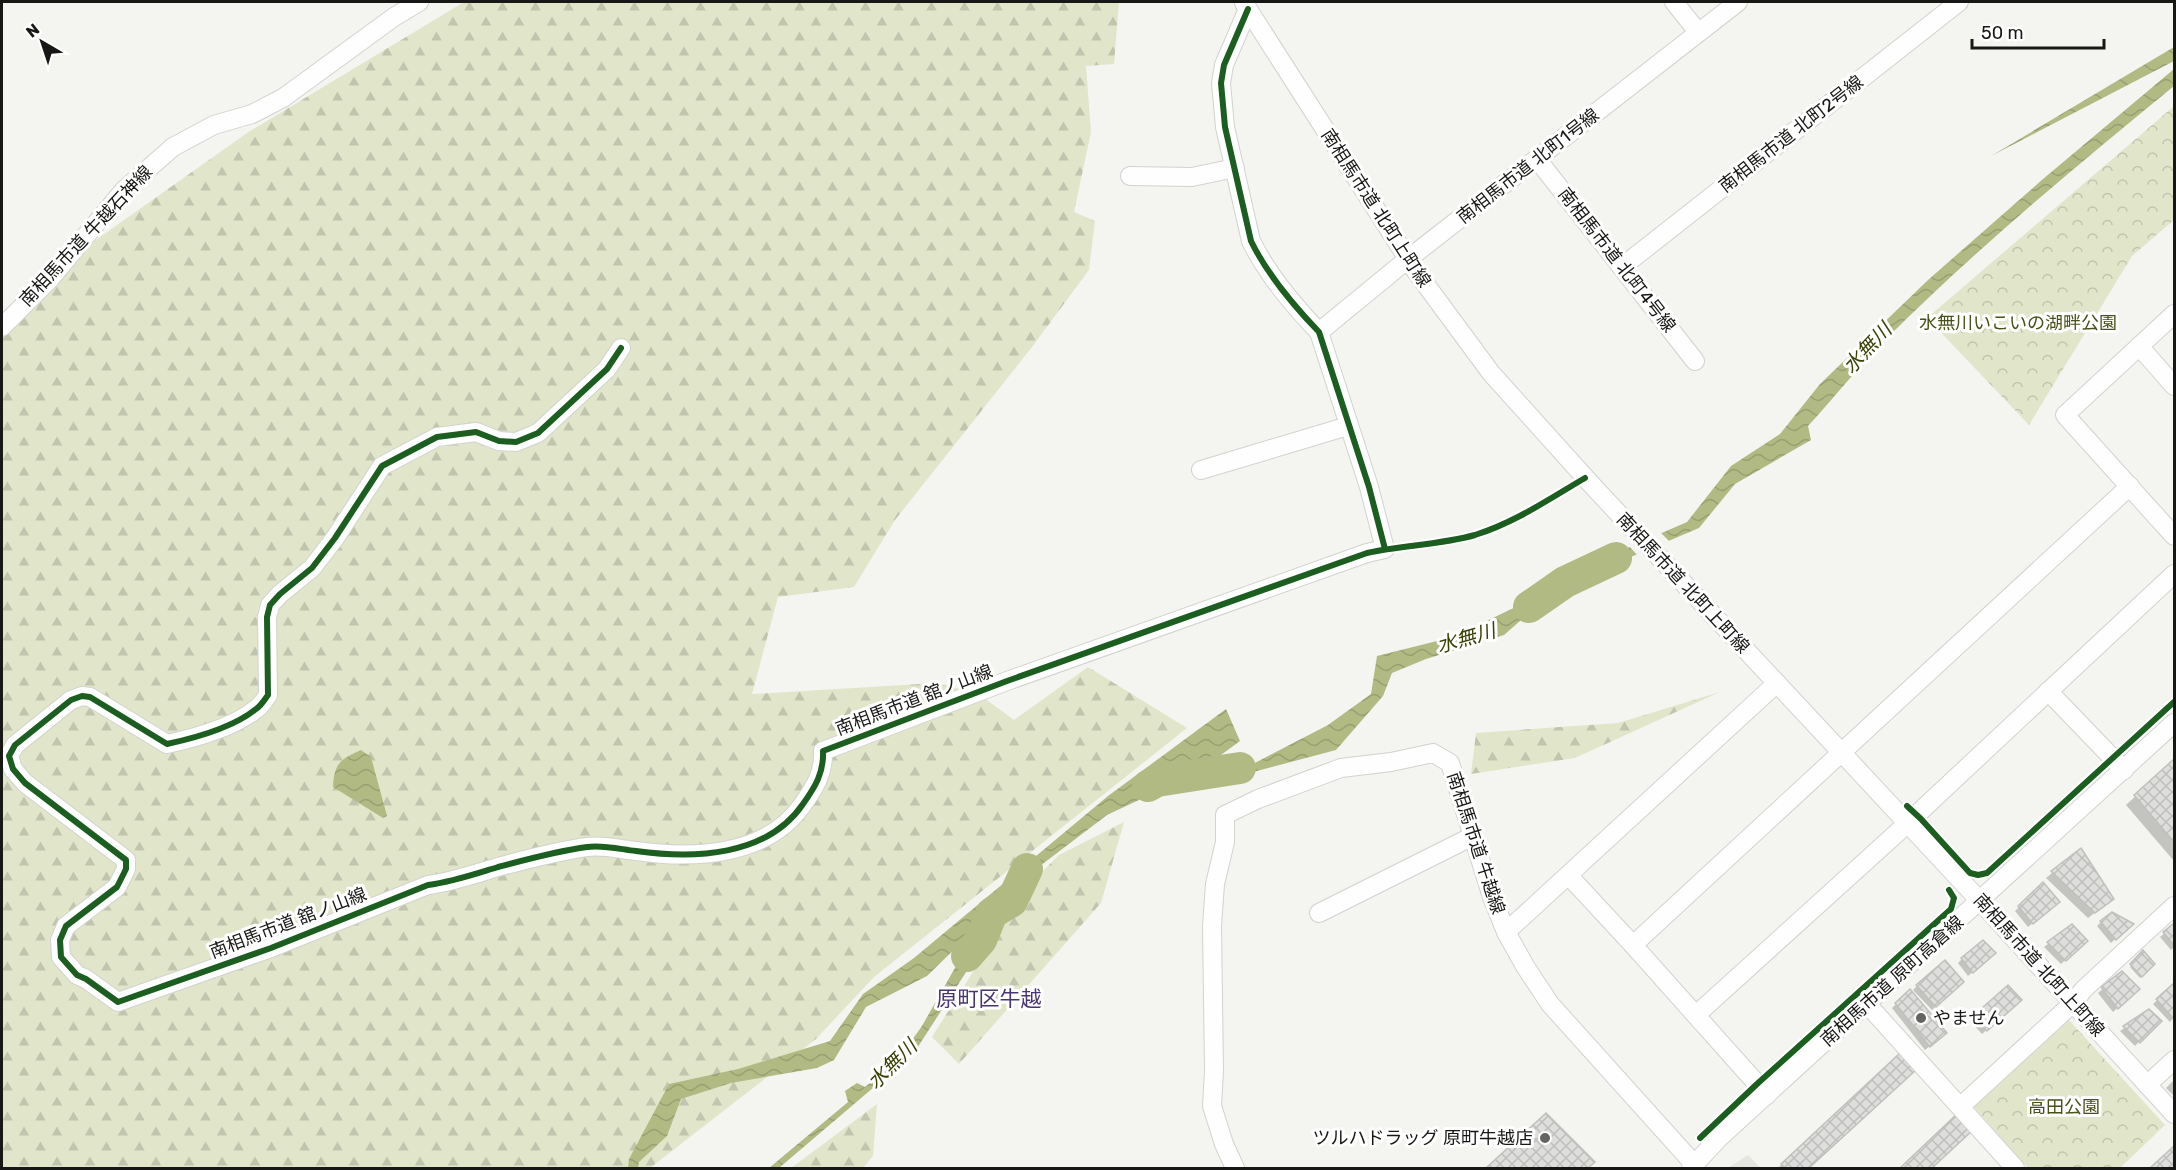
<svg xmlns="http://www.w3.org/2000/svg" width="2176" height="1170" font-family="Rubik,'Noto Sans JP',sans-serif">
	<defs>
		<pattern id="forest-firs" width="22" height="20" patternUnits="userSpaceOnUse" patternTransform="scale(1.5)"><rect width="22" height="20" fill="#e1e6ca"/><path d="M5 1l3.5 6h-7zM16 11l3.5 6h-7z" fill="#c0c5ad"/></pattern>
		<pattern id="park-crowns" width="20" height="18" patternUnits="userSpaceOnUse" patternTransform="scale(1.5)"><rect width="20" height="18" fill="#e1e6ca"/><path d="M2 6a3 3 0 1 1 6 0M12 15a3 3 0 1 1 6 0" fill="none" stroke="#c0c5ad"/></pattern>
		<pattern id="water-waves" width="16" height="10" patternUnits="userSpaceOnUse" patternTransform="scale(1.5)"><rect width="16" height="10" fill="#b2ba84"/><path d="M0 5q4-4 8 0t8 0" fill="none" stroke="#989f71"/></pattern>
		<pattern id="building-cross-hatch" width="8" height="8" patternUnits="userSpaceOnUse" patternTransform="scale(1.5)"><rect width="8" height="8" fill="#dededc"/><path d="M0 0l8 8M0 8l8-8" fill="none" stroke="#bebebc"/></pattern>
	</defs>
	<rect width="100%" height="100%" fill="#f4f5f1"/>
	<polygon fill="#e5e7df" points="1748,1155 1761,1168 1728,1168"/>
	<g fill="url(#forest-firs)">
		<polygon points="464,2 1119,2 1114,64 1086,66 1091,132 1074,212 1095,221 1089,270 1032,347 895,520 854,587 778,597 752,694 937,683 980,695 1014,720 1088,667 1187,728 874,977 816,1039 650,1168 2,1168 2,316 93,242 247,133"/>
		<polygon points="1720,692 1575,758 1471,774 1476,733 1618,723"/>
		<polygon points="1124,822 1101,903 959,1064 932,1037 1025,889 1059,855"/>
		<polygon points="877,1104 873,1156 863,1168 791,1168"/>
	</g>
	<g fill="url(#park-crowns)">
		<polygon points="2174,106 2174,220 2132,256 2029,425 1927,318"/>
		<polygon points="2069,1020 2165,1125 2120,1168 2028,1168 1974,1107"/>
	</g>
	<g fill="url(#water-waves)">
		<polygon points="2174,47 2174,61 1991,156"/>
		<path d="M2174,69V86C2075,167 1975,250 1884,341C1857,368 1834,398 1808,426L1811,440L1735,484L1699,528L1579,579L1578,570L1504,635L1426,659L1392,673L1383,696L1336,750L1223,780L1194,774L1107,815L1036,869L1026,879L914,1053L779,1168H769L848,1102L845,1091L857,1083L865,1087L897,1061L922,1026L973,936L989,921L995,919L1014,891L927,976L866,1007L834,1060L817,1068L731,1083L681,1099L667,1136L639,1162L638,1168H628L629,1159L669,1084L738,1069L830,1041L863,994L914,958L1108,796L1226,709L1240,741L1202,769L1249,766L1328,725L1371,694L1377,656L1453,637L1524,603L1579,569L1687,522L1731,466L1780,434L1820,384L1928,280L2043,179Z"/>
		<path d="M361,750L371,757L387,816L383,818L333,787C334,764 340,759 361,750Z"/>
	</g>
	<polygon fill="#f4f5f1" points="1659,531 1671,543 1639,557 1628,545"/>
	<g fill="#0003">
		<polygon points="2174,761 2174,861 2126,805"/>
		<polygon points="2080,850 2112,899 2088,918 2046,878"/>
		<polygon points="2043,884 2054,905 2028,927 2015,911"/>
		<polygon points="2101,922 2131,924 2111,943 2097,926"/>
		<polygon points="2174,925 2174,947 2171,950 2160,937"/>
		<polygon points="2071,926 2086,941 2061,964 2044,947"/>
		<polygon points="2143,952 2153,964 2140,978 2130,967"/>
		<polygon points="1990,957 1968,976 1958,963 1962,959"/>
		<polygon points="2122,973 2138,989 2113,1012 2098,993"/>
		<polygon points="1962,982 1932,1010 1913,990 1917,986"/>
		<polygon points="2174,985 2174,1017 2170,1022 2153,1004"/>
		<polygon points="2008,987 2020,1000 1982,1034 1970,1021"/>
		<polygon points="1910,991 1941,1037 1925,1050 1892,1008"/>
		<polygon points="2149,1011 2159,1021 2135,1046 2120,1031"/>
		<polygon points="1900,1055 1907,1076 1808,1168 1778,1168"/>
		<polygon points="2174,1080 2174,1096 2166,1088"/>
		<polygon points="1546,1115 1593,1162 1586,1168 1488,1168"/>
		<polygon points="2174,1148 2174,1168 2152,1168"/>
	</g>
	<g fill="none" stroke-linecap="round" stroke-linejoin="round">
		<g stroke="#b2ba84" stroke-width="32">
			<polyline points="1529,607 1565,582 1616,558"/>
			<polyline points="1148,786 1157,781 1240,768"/>
			<polyline points="967,956 981,940 992,913 1012,901 1027,869"/>
		</g>
	</g>
	<g fill="url(#building-cross-hatch)" stroke="#c0c0be" stroke-width="1.5">
		<polygon points="2174,759 2174,842 2134,795"/>
		<polygon points="2081,848 2114,899 2095,913 2051,871"/>
		<polygon points="2043,882 2060,902 2033,924 2018,906"/>
		<polygon points="2112,912 2134,924 2116,940 2100,921"/>
		<polygon points="2174,923 2174,945 2163,932"/>
		<polygon points="2072,924 2088,941 2066,961 2047,942"/>
		<polygon points="1983,940 1996,953 1973,973 1961,958"/>
		<polygon points="2143,950 2155,964 2142,977 2130,964"/>
		<polygon points="1945,960 1964,982 1936,1007 1916,985"/>
		<polygon points="2122,971 2140,989 2118,1009 2101,987"/>
		<polygon points="2174,983 2174,1019 2156,999"/>
		<polygon points="2008,985 2022,1000 1987,1031 1973,1016"/>
		<polygon points="1910,989 1947,1033 1930,1047 1895,1003"/>
		<polygon points="2149,1009 2162,1021 2140,1043 2123,1026"/>
		<polygon points="1900,1053 1916,1070 1809,1168 1785,1168 1781,1164"/>
		<polygon points="1959,1112 1974,1129 1932,1168 1900,1168"/>
		<polygon points="1546,1113 1595,1162 1588,1168 1486,1168"/>
		<polygon points="2174,1146 2174,1168 2150,1168"/>
	</g>
	<g fill="none" stroke-linecap="round" stroke-linejoin="round">
		<g stroke="#d2d2cf" stroke-width="20">
			<g id="minor">
				<polyline points="1674,2 1698,32"/>
				<polyline points="1244,3 1415,270 1491,373 1590,483 1980,901 2174,1114"/>
				<polyline points="1537,159 1695,361"/>
				<polyline points="1130,176 1192,177 1235,168"/>
				<polyline points="1623,266 1959,2"/>
				<polyline points="2174,314 2065,415 2174,536"/>
				<polyline points="2,327 49,280 124,190 173,147 214,125 252,114 283,98 394,17 419,2"/>
				<polyline points="1319,332 1408,259 1738,2"/>
				<polyline points="2139,346 2174,386"/>
				<path d="M621,348L607,369L538,433L516,442L499,441L476,432L437,437L382,466L335,538L312,568L280,594L270,605L267,617L268,695C265,699 261,706 256,709C234,727 195,738 167,744L90,697L82,696L71,700L15,745L9,756L13,769L25,783L126,860V869L117,887L66,926L60,940L61,957L77,975L86,979L118,1002L271,948L428,885C452,882 475,874 498,867C528,859 557,851 587,847C604,845 619,849 636,851C693,859 767,857 803,804C815,787 824,773 823,751L1007,681L1367,553L1385,549L1369,487L1319,332C1293,305 1267,274 1251,241L1225,127L1221,83L1224,65L1248,9"/>
				<polyline points="1201,470 1348,426"/>
				<polyline points="2048,691 2124,770"/>
				<polyline points="1569,876 1633,945 1767,1095"/>
				<polyline points="1319,913 1473,836"/>
				<polyline points="1506,932 1777,683"/>
				<polyline points="1633,945 2130,486"/>
				<polyline points="1867,1004 2015,1168"/>
				<polyline points="1696,1015 1898,832 2174,574"/>
				<polyline points="2147,1085 2174,1060"/>
				<polyline points="1961,1106 2073,1003 2084,989 2174,906"/>
				<polyline points="1235,1168 1224,1144 1212,1106 1214,1071 1212,926 1215,884 1225,842 1225,815 1258,799 1341,768 1391,762 1433,753 1450,763 1492,897 1506,932 1525,966 1550,1004 1694,1164"/>
				<polyline points="1691,1168 1720,1137 2174,723"/>
			</g>
		</g>
		<use href="#minor" stroke="#fdfefd" stroke-width="18"/>
		<g stroke="#fff" stroke-width="10">
			<g id="cycleway">
				<path d="M1248,9L1224,65L1221,83L1225,127L1251,241C1267,274 1293,305 1319,332L1369,487L1385,549"/>
				<path d="M621,348L607,369L538,433L516,442L499,441L476,432L437,437L382,466L335,538L312,568L280,594L270,605L267,617L268,695C265,699 261,706 256,709C234,727 195,738 167,744L90,697L82,696L71,700L15,745L9,756L13,769L25,783L126,860V869L117,887L66,926L60,940L61,957L77,975L86,979L118,1002L271,948L428,885C452,882 475,874 498,867C528,859 557,851 587,847C604,845 619,849 636,851C693,859 767,857 803,804C815,787 824,773 823,751L1007,681L1367,553C1402,545 1440,545 1475,535C1516,522 1549,499 1585,478"/>
				<polyline points="1907,806 1921,819 1970,873 1978,875 1987,873 2174,702"/>
				<polyline points="1700,1138 1757,1084 1951,909 1954,898 1949,890"/>
			</g>
		</g>
		<use href="#cycleway" stroke="#1b5e20" stroke-width="6"/>
	</g>
	<g fill="#646562" stroke="#fff" stroke-width="2">
		<circle cx="1921" cy="1018" r="6"/>
		<circle cx="1545" cy="1138" r="6"/>
	</g>
	<g text-anchor="middle" dominant-baseline="central" stroke-width="6" stroke-linejoin="round" paint-order="stroke">
		<g font-size="18" fill="#171715" stroke="#fff">
			<text transform="translate(1791 134) rotate(-38)">南相馬市道 北町2号線</text>
			<text transform="translate(1528 166) rotate(-38)">南相馬市道 北町1号線</text>
			<text transform="translate(1376 208) rotate(57)">南相馬市道 北町上町線</text>
			<text transform="translate(86 236) rotate(-47)">南相馬市道 牛越石神線</text>
			<text transform="translate(1617 260) rotate(52)">南相馬市道 北町4号線</text>
			<text transform="translate(1683 583) rotate(47)">南相馬市道 北町上町線</text>
			<text transform="translate(914 700) rotate(-21)">南相馬市道 舘ノ山線</text>
			<text transform="translate(1476 843) rotate(72)">南相馬市道 牛越線</text>
			<text transform="translate(288 923) rotate(-21)">南相馬市道 舘ノ山線</text>
			<text transform="translate(2039 965) rotate(48)">南相馬市道 北町上町線</text>
			<text transform="translate(1892 981) rotate(-42)">南相馬市道 原町高倉線</text>
		</g>
		<g font-size="18" fill="#495018" stroke="#fff">
			<text x="2018" y="323">水無川いこいの湖畔公園</text>
			<text x="2064" y="1107">高田公園</text>
		</g>
		<g font-size="18" fill="#171715" stroke="#fff" text-anchor="start">
			<text x="1933" y="1018">やません</text>
			<text x="1533" y="1138" text-anchor="end">ツルハドラッグ 原町牛越店</text>
		</g>
		<g font-size="20" font-style="italic" fill="#3a4003" stroke="#fff">
			<text transform="translate(1867 348) rotate(-47)">水無川</text>
			<text transform="translate(1466 638) rotate(-16)">水無川</text>
			<text transform="translate(892 1064) rotate(-45)">水無川</text>
		</g>
		<g font-size="21" fill="#483470" stroke="#fff">
			<text x="989" y="998">原町区牛越</text>
		</g>
	</g>
	<rect width="2176" height="1170" fill="none" stroke="#171715" stroke-width="6"/>
	<g transform="translate(42 42) rotate(321)" stroke="#ffffff" stroke-width="4.5" paint-order="stroke">
	<path d="M0-4.5L10 22L0 15L-10 22Z" fill="#171715"/>
	<text y="-9" font-size="16" font-weight="bold" text-anchor="middle" fill="#171715">N</text>
	</g>
	<path d="M1972 39v9h132v-9" fill="none" stroke="#171715" stroke-width="3"/>
	<text x="1981" y="39" font-size="18" fill="#171715" stroke="#ffffff" stroke-width="4.5" paint-order="stroke">50 m</text>
</svg>
